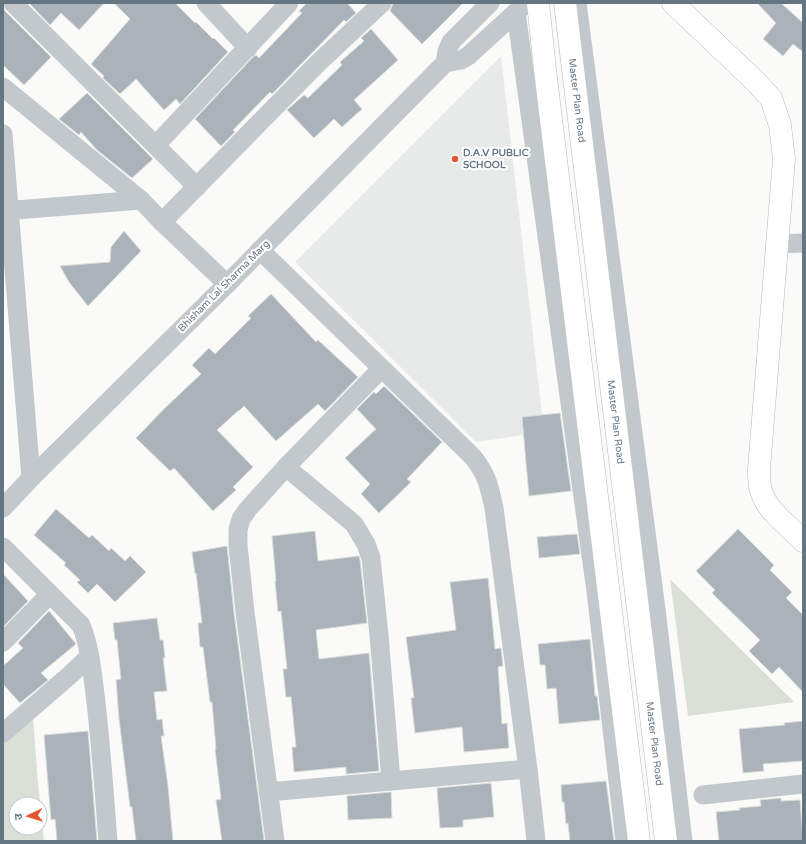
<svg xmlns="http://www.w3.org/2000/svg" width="806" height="844" font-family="'Varela Round','Noto Sans Devanagari',sans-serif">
	<rect width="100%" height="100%" fill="#fafaf8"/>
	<polygon fill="#e8e9e9" points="501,56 544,432 476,442 295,262"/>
	<g fill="#dadfd7" fill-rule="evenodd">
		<polygon points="670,579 794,702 688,716"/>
		<path d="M33,716L37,772L44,841H3V743ZM16,804H40V828H16Z"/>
	</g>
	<g fill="#aab3b9" stroke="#dcdcda">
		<polygon points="29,3 104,3 79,30 61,13 50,25"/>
		<polygon points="114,3 175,3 195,23 196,22 213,39 214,38 228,52 180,104 176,99 164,110 136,79 120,94 103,78 104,76 91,64 130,19"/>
		<polygon points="307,3 347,3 356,13 346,22 344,20 272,94 270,92 233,130 235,132 221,146 195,119 253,57 256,55 259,58 302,13 299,11"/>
		<polygon points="393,3 463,3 422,44 390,11"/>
		<polygon points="757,3 781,3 803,23 803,52 793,44 783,56 763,39 776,23"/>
		<polygon points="3,7 5,11 51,57 24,85 3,65"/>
		<polygon points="371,29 398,60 354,100 362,109 342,127 334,119 314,138 287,110 304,95 308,98 342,65 340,62 364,41 361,38"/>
		<polygon points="87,93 153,159 132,178 97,150 81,132 79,135 59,119"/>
		<polygon points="124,231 141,251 88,306 69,282 60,266 110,262 111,247"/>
		<polygon points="271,294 316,342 318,340 358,377 325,411 318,404 276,441 244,406 239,411 239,410 217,430 253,467 233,487 236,490 213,511 174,468 170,471 136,438 165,408 201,374 192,365 209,348 215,354 251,318 248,316"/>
		<polygon points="384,386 442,442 407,479 411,482 379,513 361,494 370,484 345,458 376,429 357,409 374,392 376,394"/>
		<polygon points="560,413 571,491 529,496 522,417"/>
		<polygon points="56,509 89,538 92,535 109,551 111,548 125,561 130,556 146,572 115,602 97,584 88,593 77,582 80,580 64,565 66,563 34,535"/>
		<polygon points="738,529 774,565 770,570 792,592 786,598 803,615 803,692 779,667 772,674 749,651 760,640 712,593 715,590 696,571"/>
		<polygon points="315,531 318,561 359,556 360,560 367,623 316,630 319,659 369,653 379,771 346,774 346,767 294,772 292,747 296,747 291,697 286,697 283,669 287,669 281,611 278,612 275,581 276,581 272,536"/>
		<polygon points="577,534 580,554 539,558 537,537"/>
		<polygon points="227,546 234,613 264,840 255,841 222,841 216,800 221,799 215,749 216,749 212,702 210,702 203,647 200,647 198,623 202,623 196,573 195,574 192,552"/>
		<polygon points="3,574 28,601 4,626 3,625"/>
		<polygon points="488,578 495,649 501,648 503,666 498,667 502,724 507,723 509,748 464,752 462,727 415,733 411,698 414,698 406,637 456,630 450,582"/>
		<polygon points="49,611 76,644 41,673 48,680 20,703 3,684 3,666 23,648 18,643"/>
		<polygon points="157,618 160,640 163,640 165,658 163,658 167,691 154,692 157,720 162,719 164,736 161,736 168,786 173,841 136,841 132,807 130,807 119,719 116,680 121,679 117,640 115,640 113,623"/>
		<polygon points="590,639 595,696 597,696 600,720 559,724 556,688 547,689 545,665 540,665 538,644"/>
		<polygon points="803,721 803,761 763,764 764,771 743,773 739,729 785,725 784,723"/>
		<polygon points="88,731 97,841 57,841 55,819 51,820 44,735"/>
		<polygon points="606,781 614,841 570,841 568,823 566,824 564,802 562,802 561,785"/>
		<polygon points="491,783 494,817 463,820 463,827 440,828 437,788"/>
		<polygon points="391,792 392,818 348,820 347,796"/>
		<polygon points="781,798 781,801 800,800 803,841 719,841 716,812 740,810 739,808 761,806 760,800"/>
	</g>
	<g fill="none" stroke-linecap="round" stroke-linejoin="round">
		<g stroke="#b3babf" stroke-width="23">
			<g id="secondary">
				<polyline points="538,3 545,70 639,841"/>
				<path id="s1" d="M565,3L666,841"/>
				<path d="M673,3L756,82L771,98L780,125L784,159L759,469C759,478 759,488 763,496C770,513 791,528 803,541"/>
			</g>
		</g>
		<g stroke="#c3c8cc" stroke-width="19">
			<polyline points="13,3 197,187"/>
			<polyline points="206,3 248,48"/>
			<polyline points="577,3 656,609 683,841"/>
			<polyline points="516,12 596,591 625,841"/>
			<polyline points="445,63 461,60 468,56 526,3"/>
			<polyline points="3,87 141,200 162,222 227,284"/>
			<polyline points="3,134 31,478"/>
			<polyline points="156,145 289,3"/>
			<polyline points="3,211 141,200"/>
			<polyline points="162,222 317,64 382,3"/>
			<polyline points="777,244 803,243"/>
			<path d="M260,250L473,457C487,475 489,485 494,508L528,769L536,841"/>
			<polyline points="286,467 354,524 366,544 371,558 379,635 391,781 528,769"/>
			<polyline points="3,508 31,478 227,284 445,63 447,51 451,42 490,3"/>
			<path d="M3,547L81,625C90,647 92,671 95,694C101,743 104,792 108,841"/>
			<polyline points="3,642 50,594"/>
			<polyline points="3,733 71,674 90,656"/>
			<polyline points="268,792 391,781"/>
			<polyline points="703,795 803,784"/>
			<polyline points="275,841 245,612 238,545 238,530 241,519 248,509 286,467 381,369"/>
		</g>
		<use href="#secondary" stroke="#fff" stroke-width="22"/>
	</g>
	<circle fill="#e4572e" stroke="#fff" stroke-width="1.5" cx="455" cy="159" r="4"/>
	<g text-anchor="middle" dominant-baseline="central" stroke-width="4" stroke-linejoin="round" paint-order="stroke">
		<g font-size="10" fill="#657683" stroke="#fff">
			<text stroke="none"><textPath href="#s1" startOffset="98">Master Plan Road</textPath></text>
			<text transform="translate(224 286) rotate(-45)">Bhisham Lal Sharma Marg</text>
			<text stroke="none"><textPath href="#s1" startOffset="422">Master Plan Road</textPath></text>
			<text stroke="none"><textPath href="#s1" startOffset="746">Master Plan Road</textPath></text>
		</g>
		<g font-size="10" font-weight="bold" fill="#657683" stroke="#fff" text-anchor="start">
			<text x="463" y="153">D.A.V PUBLIC<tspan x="463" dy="12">SCHOOL</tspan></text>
		</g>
	</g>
	<rect width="806" height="844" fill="none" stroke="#657683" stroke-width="8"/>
	<g transform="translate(28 816) rotate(266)"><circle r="19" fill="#ffffff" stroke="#c1c8cd"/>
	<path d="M0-3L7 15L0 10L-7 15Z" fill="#e4572e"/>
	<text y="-6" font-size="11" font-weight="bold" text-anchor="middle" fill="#657683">उ</text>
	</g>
</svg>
